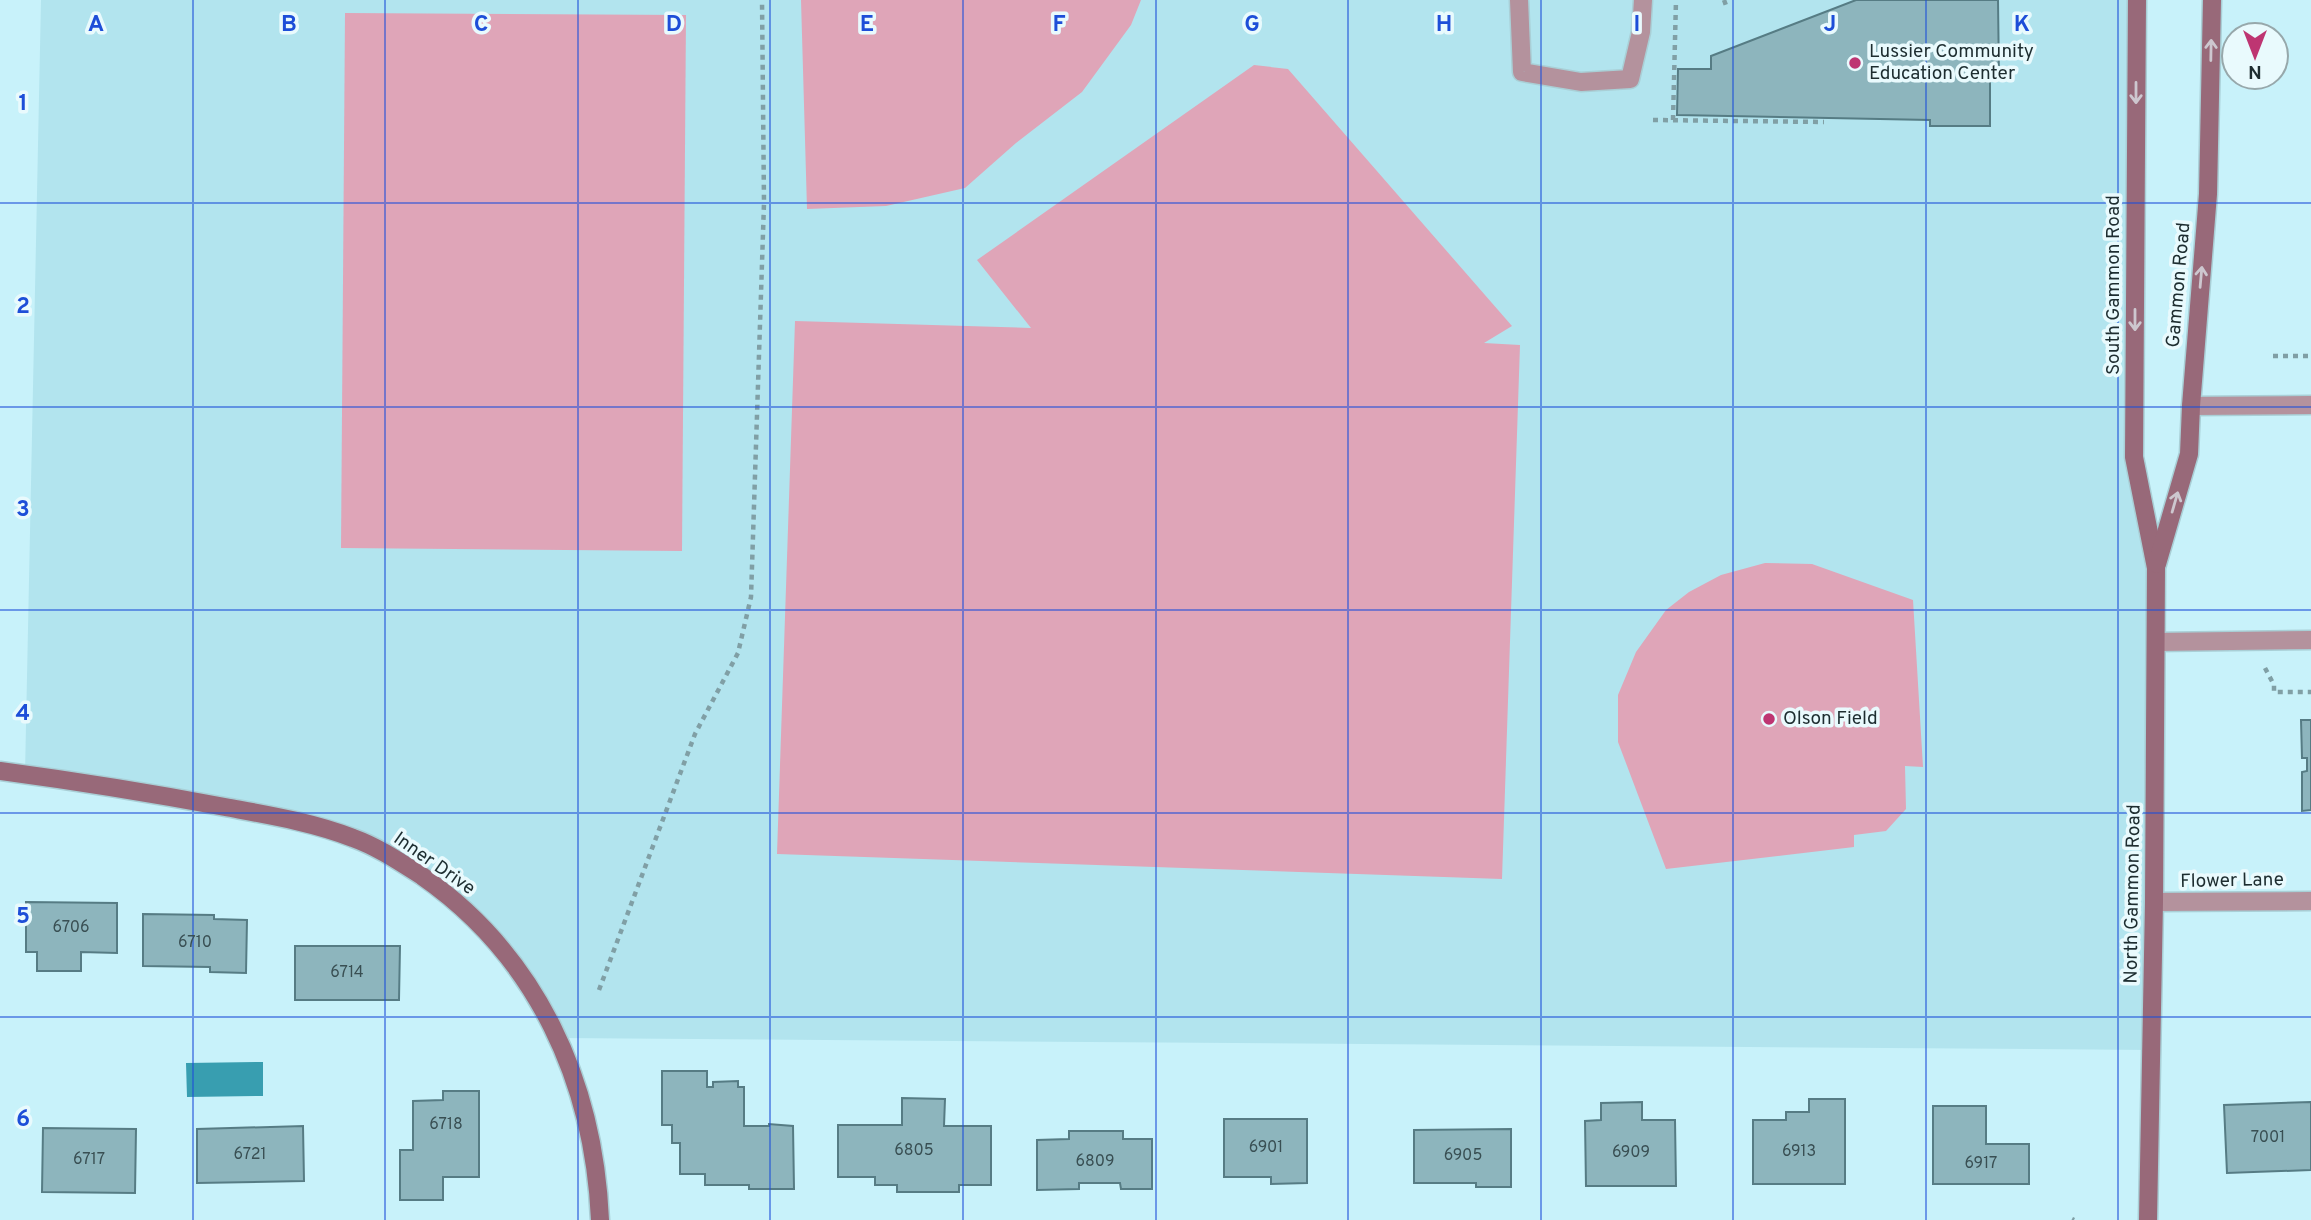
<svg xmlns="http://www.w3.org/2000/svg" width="2311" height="1220" font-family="Overpass,sans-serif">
	<rect width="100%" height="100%" fill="#c8f2fa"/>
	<polygon fill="#b2e4ee" points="41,0 2137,0 2134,457 2156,568 2151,1050 559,1038 489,933 354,838 25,774"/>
	<g fill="#dfa5b8">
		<polygon points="801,0 1141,0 1131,25 1082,92 1016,143 965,188 886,206 807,209"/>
		<polygon points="345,13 686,15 682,551 341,548"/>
		<polygon points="1254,65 1288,69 1512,326 1484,343 1520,345 1502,879 777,854 795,321 1031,328 977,260"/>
		<polygon points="1765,563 1812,564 1913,600 1923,767 1905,766 1906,809 1886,831 1854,835 1854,847 1666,869 1618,742 1618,695 1636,652 1666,610 1689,592 1721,575"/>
	</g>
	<polygon fill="#389eb0" points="263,1062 263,1096 187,1097 186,1063"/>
	<g fill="#8db5bd" stroke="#567c84" stroke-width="2">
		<polygon points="1856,0 1998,0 1999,78 1990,78 1990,126 1930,126 1930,120 1677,115 1678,69 1711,69 1711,56"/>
		<polygon points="2301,720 2311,720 2311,810 2302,811 2302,772 2307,771 2307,758 2302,758"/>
		<polygon points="26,902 117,903 117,953 81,952 81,971 37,971 37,952 26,952"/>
		<polygon points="143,914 214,915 214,919 247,920 246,973 210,972 210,967 143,966"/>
		<polygon points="295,946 400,946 399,1000 295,1000"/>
		<polygon points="662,1071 707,1071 707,1087 713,1087 713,1082 738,1081 738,1087 744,1087 744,1126 769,1126 769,1124 793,1126 794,1189 749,1189 749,1185 705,1185 705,1174 680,1174 680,1143 672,1143 672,1125 662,1125"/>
		<polygon points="443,1091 479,1091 479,1177 443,1177 443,1200 400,1200 400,1150 413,1150 413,1101 443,1100"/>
		<polygon points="902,1098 945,1099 944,1126 991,1126 991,1185 959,1185 959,1192 897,1192 897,1185 875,1185 875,1177 838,1177 838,1125 902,1125"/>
		<polygon points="1809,1099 1845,1099 1845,1184 1753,1184 1753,1120 1786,1120 1786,1112 1809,1112"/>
		<polygon points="1642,1102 1642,1120 1675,1120 1676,1186 1586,1186 1585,1121 1601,1120 1601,1103"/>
		<polygon points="2311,1102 2311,1170 2227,1173 2224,1105"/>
		<polygon points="1933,1106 1986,1106 1986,1144 2029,1144 2029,1184 1933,1184"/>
		<polygon points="1224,1119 1307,1119 1307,1183 1271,1184 1271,1177 1224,1177"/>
		<polygon points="303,1126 304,1181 197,1183 197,1129"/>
		<polygon points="43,1128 136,1129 135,1193 42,1192"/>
		<polygon points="1511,1129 1511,1187 1476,1187 1476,1183 1414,1183 1414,1130"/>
		<polygon points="1069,1131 1123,1131 1123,1139 1152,1139 1152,1189 1121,1189 1120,1183 1079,1183 1079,1189 1037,1190 1037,1140 1069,1139"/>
	</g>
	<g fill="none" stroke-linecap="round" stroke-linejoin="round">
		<g stroke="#a9cfd6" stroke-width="21">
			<g id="lane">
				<polyline points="1519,0 1522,72 1581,82 1630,79 1641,32 1643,0"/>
				<polyline points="2191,406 2311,405"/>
				<polyline points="2156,642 2311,640"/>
			</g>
		</g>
		<g stroke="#a9cfd6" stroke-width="21">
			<polyline id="street" points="2154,902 2311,901"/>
		</g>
		<g stroke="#a9cfd6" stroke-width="21">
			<g id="secondary">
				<polyline points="2137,0 2134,457 2156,568 2154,902 2148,1220"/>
				<polyline points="2157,564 2189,454 2191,406 2208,194 2212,0"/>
				<path d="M0,771C75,781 150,793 225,807C268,815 312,822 353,838C378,847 400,862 422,876C537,956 594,1082 600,1220"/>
			</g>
		</g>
		<g stroke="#809fa5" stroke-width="4.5" stroke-dasharray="5 5" stroke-linecap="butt">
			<polyline points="1724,0 1727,8"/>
			<polyline points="1653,120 1824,122"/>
			<polyline points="1673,120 1676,0"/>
			<polyline points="2273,356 2311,356"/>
			<polyline points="2265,668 2274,685 2274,692 2311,692"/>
			<polyline points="599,990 695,734 738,653 751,597 764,203 762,0"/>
			<polyline points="2072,1219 2074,1220"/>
		</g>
		<use href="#lane" stroke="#b4929d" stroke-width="18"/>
		<use href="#street" stroke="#b4929d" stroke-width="18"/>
		<use href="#secondary" stroke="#986979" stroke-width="18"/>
	</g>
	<defs><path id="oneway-shaft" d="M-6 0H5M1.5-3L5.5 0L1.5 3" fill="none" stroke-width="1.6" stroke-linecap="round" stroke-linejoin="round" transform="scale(1.75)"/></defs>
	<g stroke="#cdc7cf">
		<use href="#oneway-shaft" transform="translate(2211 50) rotate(-89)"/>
		<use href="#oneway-shaft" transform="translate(2136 93) rotate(90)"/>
		<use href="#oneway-shaft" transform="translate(2201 277) rotate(-85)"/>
		<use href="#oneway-shaft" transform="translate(2135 320) rotate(90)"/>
		<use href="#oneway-shaft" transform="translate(2175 502) rotate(-74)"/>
	</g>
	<path fill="none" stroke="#1d4ed8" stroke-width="2" stroke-opacity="0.55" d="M193,0V1220M385,0V1220M578,0V1220M770,0V1220M963,0V1220M1156,0V1220M1348,0V1220M1541,0V1220M1733,0V1220M1926,0V1220M2118,0V1220M0,203H2311M0,407H2311M0,610H2311M0,813H2311M0,1017H2311"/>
	<g fill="#be3572" stroke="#e9fafd" stroke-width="2.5">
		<circle cx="1855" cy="63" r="7"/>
		<circle cx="1769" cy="719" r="7"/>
	</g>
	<g text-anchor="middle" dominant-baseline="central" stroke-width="7" stroke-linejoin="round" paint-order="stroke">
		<g font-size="16" fill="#394f53">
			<text x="71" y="928">6706</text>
			<text x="195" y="943">6710</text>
			<text x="347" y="973">6714</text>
			<text x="446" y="1125">6718</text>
			<text x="2268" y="1138">7001</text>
			<text x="1266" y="1148">6901</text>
			<text x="914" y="1151">6805</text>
			<text x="1799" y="1152">6913</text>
			<text x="1631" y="1153">6909</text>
			<text x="250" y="1155">6721</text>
			<text x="1463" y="1156">6905</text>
			<text x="89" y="1160">6717</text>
			<text x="1095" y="1162">6809</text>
			<text x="1981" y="1164">6917</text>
		</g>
		<g font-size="19" fill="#1d2d30" stroke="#e9fafd" text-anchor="start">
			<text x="1869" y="52">Lussier Community<tspan x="1869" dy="22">Education Center</tspan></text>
			<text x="1783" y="719">Olson Field</text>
		</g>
		<g font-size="19" fill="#1d2d30" stroke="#e9fafd">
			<text transform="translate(2114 285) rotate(-90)">South Gammon Road</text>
			<text transform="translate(2179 285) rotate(-85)">Gammon Road</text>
			<text transform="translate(434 864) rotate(35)">Inner Drive</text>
			<text transform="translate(2232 881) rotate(-1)">Flower Lane</text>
			<text transform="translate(2133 894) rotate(-89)">North Gammon Road</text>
		</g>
	</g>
	<g font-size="23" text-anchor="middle" font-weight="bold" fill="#1d4ed8" stroke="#e9fafd" stroke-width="7" stroke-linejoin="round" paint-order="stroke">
		<text x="96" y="31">A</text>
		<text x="289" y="31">B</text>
		<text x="481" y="31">C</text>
		<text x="674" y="31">D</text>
		<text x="867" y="31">E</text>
		<text x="1059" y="31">F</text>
		<text x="1252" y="31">G</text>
		<text x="1444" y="31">H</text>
		<text x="1637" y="31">I</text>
		<text x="1830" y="31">J</text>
		<text x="2022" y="31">K</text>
		<text x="23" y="110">1</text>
		<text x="23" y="313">2</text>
		<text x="23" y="516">3</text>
		<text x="23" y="720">4</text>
		<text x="23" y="923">5</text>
		<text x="23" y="1126">6</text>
	</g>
	<g transform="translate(2255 56) rotate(180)"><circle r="33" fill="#e9fafd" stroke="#97a8ab" stroke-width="2"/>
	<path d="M0-5L12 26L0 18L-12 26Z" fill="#be3572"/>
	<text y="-10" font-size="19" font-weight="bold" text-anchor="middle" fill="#1d2d30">N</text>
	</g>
</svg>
